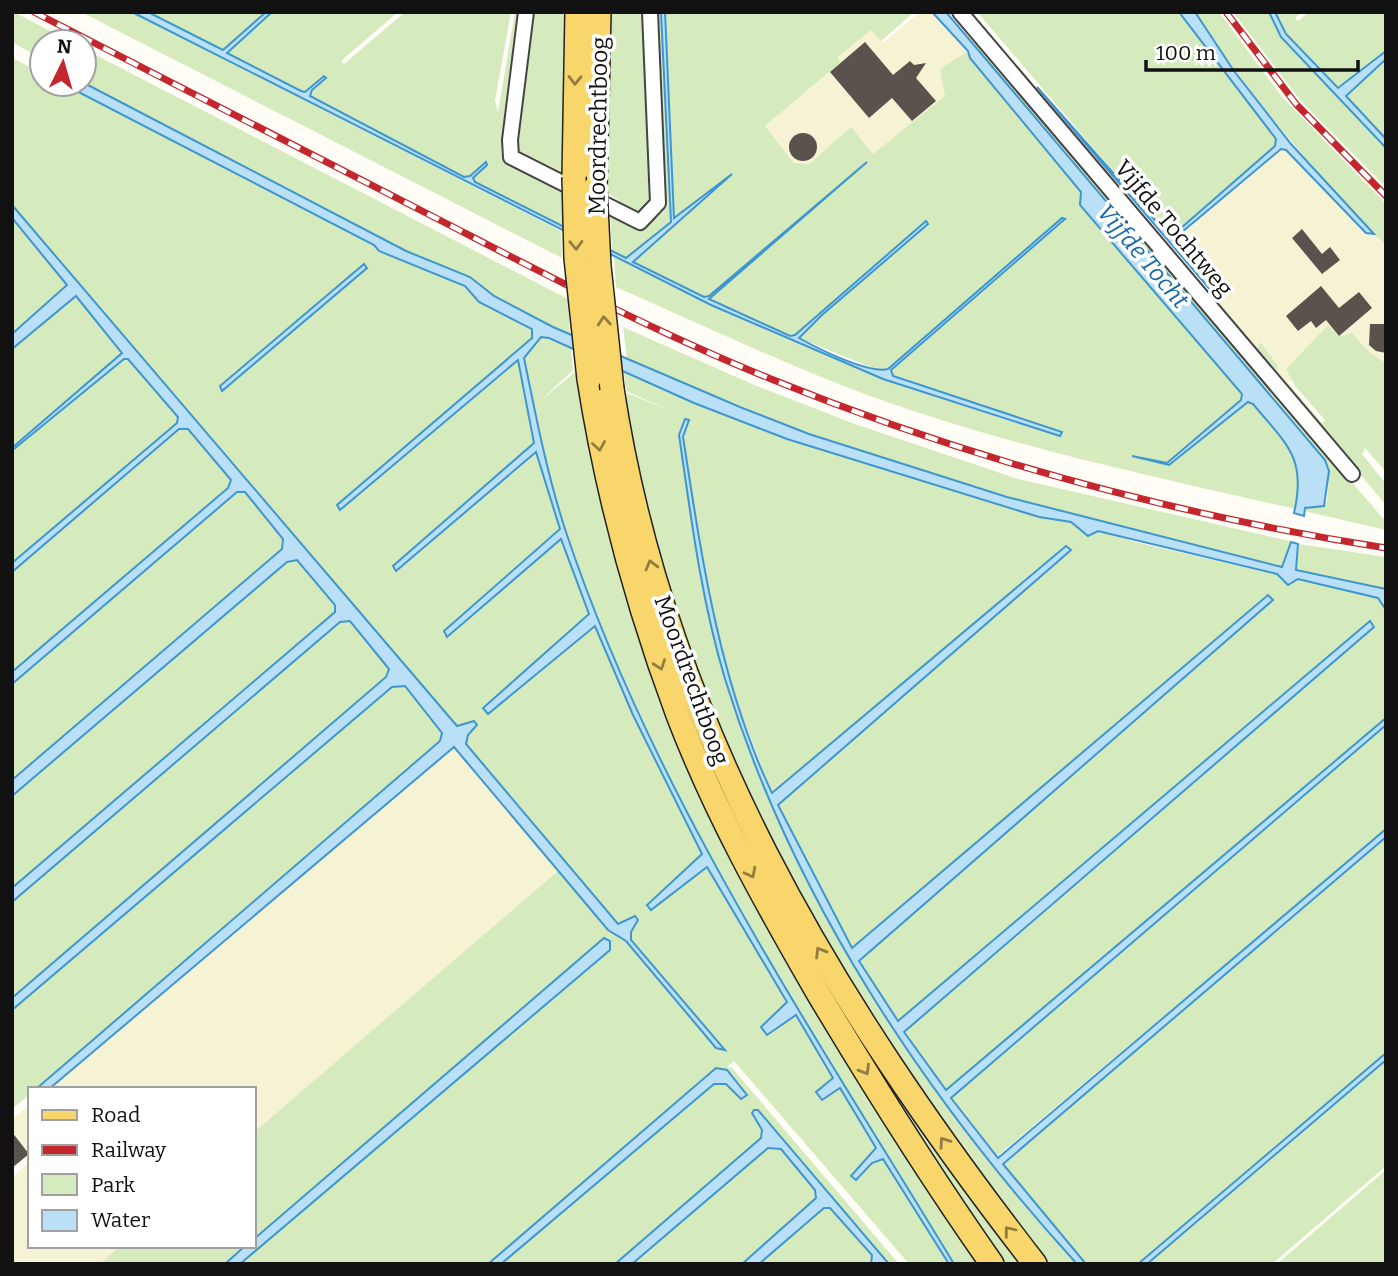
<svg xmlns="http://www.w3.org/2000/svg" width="1398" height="1276" font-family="Bitter,serif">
	<rect width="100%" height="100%" fill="#fffdf5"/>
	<g fill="#f6f3d4">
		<polygon points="920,12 932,12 960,42 969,35 976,43 964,53 945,96 873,155 851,127 809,164 794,163 765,126 826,75 838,57 871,29 883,43"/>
		<polygon points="1281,149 1285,149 1366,233 1374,234 1386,245 1386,363 1370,353 1282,384 1215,306 1221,298 1175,241"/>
		<polygon points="454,747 558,871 254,1132 254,1089 49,1089"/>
		<polygon points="30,1105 30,1153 12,1131 12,1119"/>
		<polygon points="30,1162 30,1246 120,1246 100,1264 12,1264 12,1177"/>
	</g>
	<g fill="#d5ebbd" fill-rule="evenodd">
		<polygon points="12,12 14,12 71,42 42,42 42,59 12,42"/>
		<polygon points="81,12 132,12 561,231 562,258"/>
		<polygon points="148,12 266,12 223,50"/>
		<polygon points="272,12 398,12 341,61 344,64 405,12 511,12 495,100 498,112 515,12 521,12 501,153 505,161 562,189 562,227 310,96 312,90 326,78 324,76 305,92 301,91 226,53"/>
		<polygon points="531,12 569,12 565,163 561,177 523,158 518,150"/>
		<polygon points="607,12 645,12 653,196 636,214 610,202 609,198 621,202 608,193 603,175"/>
		<polygon points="655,12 661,12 671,222 626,259 612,251 610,213 643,229 664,211"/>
		<path d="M665,12H914L881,41L871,30L838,57L840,63L765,126L794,163L809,164L851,127L873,154L945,96L940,69L968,51L970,58L1081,192L1080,205L1242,394L1241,400L1167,463L1133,455L1169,465L1248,402L1253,404C1283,440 1307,457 1295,509C1152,476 1008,446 870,396C784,364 700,324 616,287L614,257C759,328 905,392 1060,436L893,376L891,370L1065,219L887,369L880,371L799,338L822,315L928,225L926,221L795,335L790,337L709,299L867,163L709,296L705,297L633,262L731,174L674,219Z"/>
		<polygon points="977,12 1179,12 1276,138 1275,146 1173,235 1168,235"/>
		<path d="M1195,12H1219L1282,97L1386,204V246C1316,172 1251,100 1195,12Z"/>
		<polygon points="1233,12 1269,12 1281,37 1386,148 1386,187 1301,101"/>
		<polygon points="1275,12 1302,12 1295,18 1298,21 1309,12 1386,12 1386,51 1344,86 1338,88 1286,34"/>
		<polygon points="976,43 1386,522 1386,530 1304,511 1306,508 1327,503 1329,471 1325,460 973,47"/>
		<polygon points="84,49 568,299 570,335 494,296 470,277 406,251 84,83"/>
		<path d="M12,58L42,73V84H63L374,245L379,252L465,286L479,302L532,329V338L337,505L340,510L518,360L535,443L393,567L396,571L536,452L560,529L444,630L447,636L562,539L590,614L483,708L488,713L595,626L633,715L702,854L647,905L651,909L707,866L787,1002L761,1027L767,1034L795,1014L833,1078L817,1092L839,1087L876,1148L856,1180L872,1163L883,1159L949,1264H909L734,1061L727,1067L732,1068L899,1264H889L757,1110L752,1113L762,1130L761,1138L615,1264H501L714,1084L726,1083L741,1099L747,1096L727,1070L716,1069L488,1264H240L610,950L604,938L254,1239V1132L558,871L608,929L626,941L716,1048L725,1050L631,940V932L638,920L636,916L618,924L466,744L468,735L477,725L474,721L457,726L12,205ZM363,264L367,268L221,391L220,385Z"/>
		<polygon points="1386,59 1386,139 1346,96"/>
		<polygon points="12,218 67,285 12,334"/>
		<polygon points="77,296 122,354 14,449 124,359 128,359 178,417 177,423 12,563 12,349"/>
		<polygon points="1328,325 1339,337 1352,333 1370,353 1386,363 1386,472 1365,448 1362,454 1386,484 1386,505 1256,351 1260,342 1278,366 1276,369 1322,423 1325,420 1295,386 1286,369"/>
		<polygon points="623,327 752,384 855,424 1018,479 1290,541 1286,562 1282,567 1059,512 809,434 627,359"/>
		<path d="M541,336L571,348L573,370L538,403L575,372L655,678L980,1264H954C811,1028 655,796 567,532C547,475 536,417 523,358Z"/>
		<path d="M624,372L787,439L1039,517L1071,522L1135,542L1379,598L1386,610V718L945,1090L904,1032L1374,627L1369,622L898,1021L859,961L1272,600L1268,596L852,948L778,805L1071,550L1066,546L772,793L739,708L713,618L683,437L685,428H680C691,512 700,596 725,678C790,895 926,1098 1077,1264H1044L910,1080L785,875L698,684L644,508L625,403L627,393L671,411L626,391Z"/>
		<polygon points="604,383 724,790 1025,1264 1004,1264 989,1247 943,1180 751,859 666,664"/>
		<polygon points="188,428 231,480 228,488 12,672 12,572 179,429"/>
		<polygon points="237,492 245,492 283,539 282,549 12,780 12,684"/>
		<polygon points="1299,544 1386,557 1386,589 1296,570"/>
		<polygon points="297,560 335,605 335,612 12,888 12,796 287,562"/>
		<polygon points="350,621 389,669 386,677 12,998 12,902 340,622"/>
		<polygon points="405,686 442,733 440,741 36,1089 30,1089 30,1094 12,1109 12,1010 392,687"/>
		<polygon points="1386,725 1386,829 995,1158 950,1098"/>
		<polygon points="1386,837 1386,1053 1138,1264 1086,1264 1003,1164"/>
		<polygon points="1386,1060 1386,1166 1272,1264 1147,1264"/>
		<polygon points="775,1146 781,1149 815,1190 816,1198 742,1264 632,1264 768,1148"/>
		<polygon points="1386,1170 1386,1264 1277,1264 1372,1182"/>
		<polygon points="824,1208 834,1209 872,1255 871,1264 759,1264"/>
		<polygon points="120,1246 245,1246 225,1264 100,1264"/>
	</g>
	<g fill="#b9e0f7" stroke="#3f96cf" stroke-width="2">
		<path d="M132,12H148L223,50L266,12H272L227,53L301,91L305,92L324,76L326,78L312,90L310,96L464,177L470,176L486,162L487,165L473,178L475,182L626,258L671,222L661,12H665L674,218L732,174L633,262L704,297L709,296L867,162L709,299L790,336L795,335L926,221L928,224L822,315L799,338C817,348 868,374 888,369L1062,218L1065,219L891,370L893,376L1062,432L1060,436L883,379L711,305Z"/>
		<path d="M932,12H946L1325,460L1329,471L1324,506L1305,508L1304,516L1294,513C1307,457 1286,444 1253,404L1248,402L1169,465L1132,456L1167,463L1241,400L1242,394L1080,205L1081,192L970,58L968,51Z"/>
		<polygon points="1179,12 1195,12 1234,71 1291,144 1374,234 1366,233 1286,150 1281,149 1175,238 1222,298 1219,300 1037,87 1168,235 1173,235 1275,146 1276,139"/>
		<polygon points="1269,12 1275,12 1286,34 1338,88 1386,51 1386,59 1346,96 1386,139 1386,148 1281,37"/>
		<path d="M84,83L406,251L470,277L494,296L553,327L740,407L809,434L1007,497L1282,567L1291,542L1298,544L1296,570L1386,589V610L1378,598L1298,579L1288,585L1277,574L1098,531L1088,536L1071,522L1039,517L787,439L694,403L549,338L541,337L524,358C536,416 547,475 566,532C654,796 811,1028 954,1264H949L883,1159L872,1163L856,1180L851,1176L876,1148L840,1088L822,1100L816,1092L833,1078L796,1015L767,1035L761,1027L787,1002L707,867L651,910L647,905L702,854L633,715L595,626L488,714L483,708L589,614L561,539L447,637L444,631L560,529L536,452L396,571L393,566L534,443L518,360L340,510L337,505L532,338V329L479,302L465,286L379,251L374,245L63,84Z"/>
		<polygon points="12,205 457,726 474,721 477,725 468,735 466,744 618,924 635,916 638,920 631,932 631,940 725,1050 716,1048 626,941 608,930 454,747 49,1089 36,1089 440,741 442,733 405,686 392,687 12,1010 12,998 386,677 389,669 350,621 340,622 12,902 12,888 335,612 335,605 297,560 287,562 12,796 12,780 282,549 283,539 245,492 237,492 12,684 12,672 228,488 231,480 188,429 179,429 12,572 12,563 177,423 178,417 128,359 124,359 14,449 13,447 122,353 76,296 12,349 12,334 67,285 12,218"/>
		<polygon points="364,264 367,268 222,391 220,386"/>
		<path d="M685,419L689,420L683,437C702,559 719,681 772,793L1066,546L1071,550L778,805L852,948L1268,595L1273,600L859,961L898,1021L1370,621L1374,627L904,1032L946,1090L1386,718V725L951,1098L998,1158L1386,829V837L1003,1164L1086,1264H1077C924,1096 792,897 725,679C701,599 691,517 679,435Z"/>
		<polygon points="604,938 610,941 610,950 240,1264 225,1264 245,1246 254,1246 254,1239"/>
		<polygon points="1386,1053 1386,1060 1147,1264 1138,1264"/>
		<polygon points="716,1068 727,1070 747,1095 741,1099 726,1084 714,1084 501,1264 488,1264"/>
		<polygon points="754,1110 758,1110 889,1264 871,1264 872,1255 830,1208 824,1208 759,1264 742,1264 816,1198 815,1190 781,1149 768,1148 632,1264 615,1264 761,1138 762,1130 752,1113"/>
	</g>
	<g fill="#5a524d">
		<polygon points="865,42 893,75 910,61 914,65 926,63 916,78 936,101 912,121 892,98 869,118 830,72"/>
		<circle cx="803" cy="147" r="14"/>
		<polygon points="1302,229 1322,254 1330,247 1340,260 1322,274 1292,238"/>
		<polygon points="1321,286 1339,308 1359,292 1372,308 1339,336 1326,320 1316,328 1311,321 1298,331 1286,316"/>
		<polygon points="1370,324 1386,324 1386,353 1376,351 1369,345"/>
		<polygon points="12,1132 29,1154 12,1168"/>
	</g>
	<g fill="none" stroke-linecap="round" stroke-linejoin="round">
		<g stroke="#444" stroke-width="18">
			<g id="street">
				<polyline points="526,12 510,140 511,157 640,222 658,203 650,12"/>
				<polyline points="960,12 1352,474"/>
			</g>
		</g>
		<g stroke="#222" stroke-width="26">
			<g id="primary">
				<polyline points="574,177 577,12"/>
				<polyline points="595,188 599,12"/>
				<path d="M589,379C607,494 637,605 678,715C715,812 766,903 818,993C873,1085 930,1176 992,1264"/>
				<path d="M612,389C663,724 830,1000 1035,1264"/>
			</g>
		</g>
		<use href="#street" stroke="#fff" stroke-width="14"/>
		<use href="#primary" stroke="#f9d66b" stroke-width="23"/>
		<g stroke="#c4262e" stroke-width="7">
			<g id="rail">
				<path d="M34,12C164,79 295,146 426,213C539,271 652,331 771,379C969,459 1175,515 1386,548"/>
				<polyline points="1226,12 1296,104 1386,196"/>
			</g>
		</g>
		<use href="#rail" stroke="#fff" stroke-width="4.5" stroke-dasharray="13" stroke-linecap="butt"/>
		<g stroke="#222" stroke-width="26" stroke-linecap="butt">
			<g id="primary-bridge">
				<polyline points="574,177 576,258 589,379"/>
				<polyline points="595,188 599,266 612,389"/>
			</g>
		</g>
		<use href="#primary-bridge" stroke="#f9d66b" stroke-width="23"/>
	</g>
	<defs><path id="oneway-chevron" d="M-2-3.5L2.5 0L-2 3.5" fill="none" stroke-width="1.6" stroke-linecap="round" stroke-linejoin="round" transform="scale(1.75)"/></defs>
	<g stroke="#917d42">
		<use href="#oneway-chevron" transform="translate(575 80) rotate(91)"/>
		<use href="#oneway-chevron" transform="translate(576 245) rotate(88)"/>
		<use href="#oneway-chevron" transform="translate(604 321) rotate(-95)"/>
		<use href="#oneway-chevron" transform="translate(599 446) rotate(81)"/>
		<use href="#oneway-chevron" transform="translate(651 565) rotate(-105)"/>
		<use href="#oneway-chevron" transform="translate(660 665) rotate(70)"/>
		<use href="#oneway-chevron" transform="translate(751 873) rotate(63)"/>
		<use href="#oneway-chevron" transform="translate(820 952) rotate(-121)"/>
		<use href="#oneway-chevron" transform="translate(865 1070) rotate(59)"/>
		<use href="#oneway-chevron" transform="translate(944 1142) rotate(-125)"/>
		<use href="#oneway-chevron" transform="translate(1009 1231) rotate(-128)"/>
	</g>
	<g text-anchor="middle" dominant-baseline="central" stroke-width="7" stroke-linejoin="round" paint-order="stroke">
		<g font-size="23" fill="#111" stroke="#fff">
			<text transform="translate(598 126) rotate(-89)">Moordrechtboog</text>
			<text transform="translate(1174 228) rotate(50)">Vijfde Tochtweg</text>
			<text transform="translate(692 680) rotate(70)">Moordrechtboog</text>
		</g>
		<g font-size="24" font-style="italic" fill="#1768a6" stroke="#fff">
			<text transform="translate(1143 256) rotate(50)">Vijfde Tocht</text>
		</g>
	</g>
	<rect width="1398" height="1276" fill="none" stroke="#111111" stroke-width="28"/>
	<rect x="28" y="1087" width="228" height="161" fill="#ffffff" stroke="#a0a0a0" stroke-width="2"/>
	<rect x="42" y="1110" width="35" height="10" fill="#f9d66b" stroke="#a0a0a0" stroke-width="2"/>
	<text x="91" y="1122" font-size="21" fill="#111111">Road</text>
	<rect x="42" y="1145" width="35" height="10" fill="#c4262e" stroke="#a0a0a0" stroke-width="2"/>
	<text x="91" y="1157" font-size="21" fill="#111111">Railway</text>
	<rect x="42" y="1174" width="35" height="21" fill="#d5ebbd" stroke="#a0a0a0" stroke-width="2"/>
	<text x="91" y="1192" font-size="21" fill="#111111">Park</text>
	<rect x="42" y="1210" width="35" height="21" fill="#b9e0f7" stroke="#a0a0a0" stroke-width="2"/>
	<text x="91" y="1227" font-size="21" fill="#111111">Water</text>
	<g transform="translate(63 63) rotate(5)"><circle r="33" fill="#ffffff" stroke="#a0a0a0" stroke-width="2"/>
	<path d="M0-5L12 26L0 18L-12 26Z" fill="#c4262e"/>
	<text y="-10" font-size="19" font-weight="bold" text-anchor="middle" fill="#111111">N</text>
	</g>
	<path d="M1146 60v10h212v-10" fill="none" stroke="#111111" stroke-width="3.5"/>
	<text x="1156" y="60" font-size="21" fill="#111111" stroke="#ffffff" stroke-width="5" paint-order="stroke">100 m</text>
</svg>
